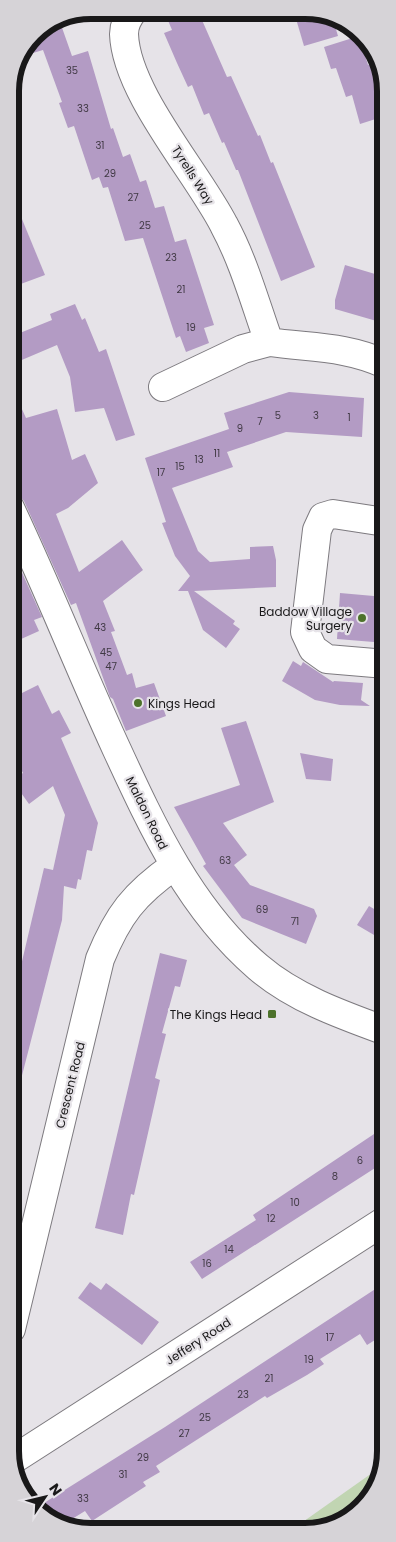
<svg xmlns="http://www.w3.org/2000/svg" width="396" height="1542" font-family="Poppins,sans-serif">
	<rect width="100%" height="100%" fill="#e6e3e8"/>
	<polygon fill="#c1d5b2" points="382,1466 366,1505 316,1531 290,1531"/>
	<g fill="#b39bc4">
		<polygon points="164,11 198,11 227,77 231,76 258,136 260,135 271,163 273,162 315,267 281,281 238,170 236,170 224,142 222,143 209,113 204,115 192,85 188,87 177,63 164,33 172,30"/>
		<polygon points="294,12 326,13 332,16 338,36 304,46"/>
		<polygon points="60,22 72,56 88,51 111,129 113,128 123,157 130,154 140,182 146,180 155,208 164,206 175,242 186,239 214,325 204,328 209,343 186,352 180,336 176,338 143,238 125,241 108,187 103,188 99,177 92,180 74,126 68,128 59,103 62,102 43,50 23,56 34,33"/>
		<polygon points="359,36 368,65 373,63 385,100 385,116 360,124 352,95 346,97 336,68 331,69 324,47"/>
		<polygon points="10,190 45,275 10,288"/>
		<polygon points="345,265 385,277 385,320 381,319 380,322 335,309 335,300"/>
		<polygon points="75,304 82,320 85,318 99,352 106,349 135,435 116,441 104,408 75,412 70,377 57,345 10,365 10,337 52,320 50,314"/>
		<polygon points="10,383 26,418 57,409 72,460 85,454 98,483 68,508 56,514 79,572 122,540 143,570 103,601 115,631 111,632 127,675 132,673 136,688 154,683 166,716 126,731 113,699 110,697 76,603 71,605 24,501 19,495 10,493"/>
		<polygon points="289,392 364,398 362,437 286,432 227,452 233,467 172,488 198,551 210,562 250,559 250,547 273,546 276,560 276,587 194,591 235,621 233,624 240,629 226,648 203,630 188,591 178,591 190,576 175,556 162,523 166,522 145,458 229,429 224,413"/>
		<polygon points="10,546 42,617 34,620 39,631 10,644"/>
		<polygon points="340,593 385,597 386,643 337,639"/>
		<polygon points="293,661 301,666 303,662 333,682 334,681 363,683 361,700 370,706 340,705 315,700 282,681"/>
		<polygon points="38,685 52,714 59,710 71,733 61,738 98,823 92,851 87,850 81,880 78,879 76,889 64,886 62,920 18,1091 11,1090 11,1008 44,868 53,870 65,815 53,786 29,804 12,780 23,773 10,747 10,733 20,729 10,709 10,699"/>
		<polygon points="246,721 274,802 223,823 247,855 234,865 250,885 314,909 317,916 306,944 242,918 203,866 206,864 174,807 240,785 221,728"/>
		<polygon points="300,753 333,759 331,781 306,779"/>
		<polygon points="369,906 386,916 386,942 357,925"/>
		<polygon points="160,953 187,960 180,987 175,986 162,1033 166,1034 155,1078 160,1080 134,1195 131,1194 123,1235 95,1228"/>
		<polygon points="386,1126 386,1161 202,1279 190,1262 256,1220 253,1215"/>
		<polygon points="90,1282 101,1290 106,1283 159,1322 142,1345 78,1298"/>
		<polygon points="386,1282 386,1309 378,1314 386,1327 386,1333 367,1345 360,1334 320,1359 324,1364 307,1375 267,1398 265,1396 156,1466 160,1472 143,1482 146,1486 92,1521 85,1511 64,1524 36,1508 165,1427"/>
	</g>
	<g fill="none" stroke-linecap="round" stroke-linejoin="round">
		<g stroke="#7d7a7f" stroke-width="30">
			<g id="minor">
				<path d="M134,10C128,17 124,25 124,34C126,93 197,172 224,225C244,262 255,303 269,342C311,348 346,346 385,364"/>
				<polyline points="163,387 243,349 269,342"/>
				<path d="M10,508C48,588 80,670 117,750C153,828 191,910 258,967C294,998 342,1015 386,1031"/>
				<polyline points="385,522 333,514 323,517 317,530 305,632 313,649 327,659 386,664"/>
				<path d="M11,1329L100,959C118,915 134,894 174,866"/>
				<polyline points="11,1461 386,1220"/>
			</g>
		</g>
		<use href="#minor" stroke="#fff" stroke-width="28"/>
	</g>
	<g fill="#4d722b" stroke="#e6e3e8" stroke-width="2">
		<circle cx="362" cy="618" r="5"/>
		<circle cx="138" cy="703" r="5"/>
		<rect x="267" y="1009" width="10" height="10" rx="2.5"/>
	</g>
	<g text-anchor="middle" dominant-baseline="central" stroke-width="4.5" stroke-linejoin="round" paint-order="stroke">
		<g font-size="10" fill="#403944">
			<text x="72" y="70">35</text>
			<text x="83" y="108">33</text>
			<text x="100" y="145">31</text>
			<text x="110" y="173">29</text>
			<text x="133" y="197">27</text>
			<text x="145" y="225">25</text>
			<text x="171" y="257">23</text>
			<text x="181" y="289">21</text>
			<text x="191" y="327">19</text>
			<text x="278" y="415">5</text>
			<text x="316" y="415">3</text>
			<text x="349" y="417">1</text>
			<text x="260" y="421">7</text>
			<text x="240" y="428">9</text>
			<text x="217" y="453">11</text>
			<text x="199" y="459">13</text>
			<text x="180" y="466">15</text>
			<text x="161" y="472">17</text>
			<text x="100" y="627">43</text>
			<text x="106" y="652">45</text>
			<text x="111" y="666">47</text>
			<text x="225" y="860">63</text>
			<text x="262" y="909">69</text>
			<text x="295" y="921">71</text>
			<text x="360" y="1160">6</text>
			<text x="335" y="1176">8</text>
			<text x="295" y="1202">10</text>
			<text x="271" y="1218">12</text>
			<text x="229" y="1249">14</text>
			<text x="207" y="1263">16</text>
			<text x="330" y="1337">17</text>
			<text x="309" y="1359">19</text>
			<text x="269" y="1378">21</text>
			<text x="243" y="1394">23</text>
			<text x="205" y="1417">25</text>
			<text x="184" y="1433">27</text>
			<text x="143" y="1457">29</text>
			<text x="123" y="1474">31</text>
			<text x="83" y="1498">33</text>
		</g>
		<g font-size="12" fill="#191819" stroke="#e6e3e8">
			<text transform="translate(193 175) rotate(58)">Tyrells Way</text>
			<text transform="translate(147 813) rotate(64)">Maldon Road</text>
			<text transform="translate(70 1085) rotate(-76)">Crescent Road</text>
			<text transform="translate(198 1341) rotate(-33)">Jeffery Road</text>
		</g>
		<g font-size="12" fill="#191819" stroke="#e6e3e8" text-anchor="end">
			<text x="352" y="611">Baddow Village<tspan x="352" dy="14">Surgery</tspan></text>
			<text x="148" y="703" text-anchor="start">Kings Head</text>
			<text x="262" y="1014">The Kings Head</text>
		</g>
	</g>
	<path d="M0 0H396V1542H0ZM91 19H305A72 72 0 0 1 377 91V1451A72 72 0 0 1 305 1523H91A72 72 0 0 1 19 1451V91A72 72 0 0 1 91 19Z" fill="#d6d3d7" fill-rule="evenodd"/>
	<path fill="none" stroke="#191819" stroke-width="6" d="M91 19H305A72 72 0 0 1 377 91V1451A72 72 0 0 1 305 1523H91A72 72 0 0 1 19 1451V91A72 72 0 0 1 91 19Z"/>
	<g transform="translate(45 1497) rotate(55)" stroke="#e6e3e8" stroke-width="4" paint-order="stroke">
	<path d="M0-4L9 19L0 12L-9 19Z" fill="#191819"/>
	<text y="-8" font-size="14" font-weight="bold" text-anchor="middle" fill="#191819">N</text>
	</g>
</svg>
